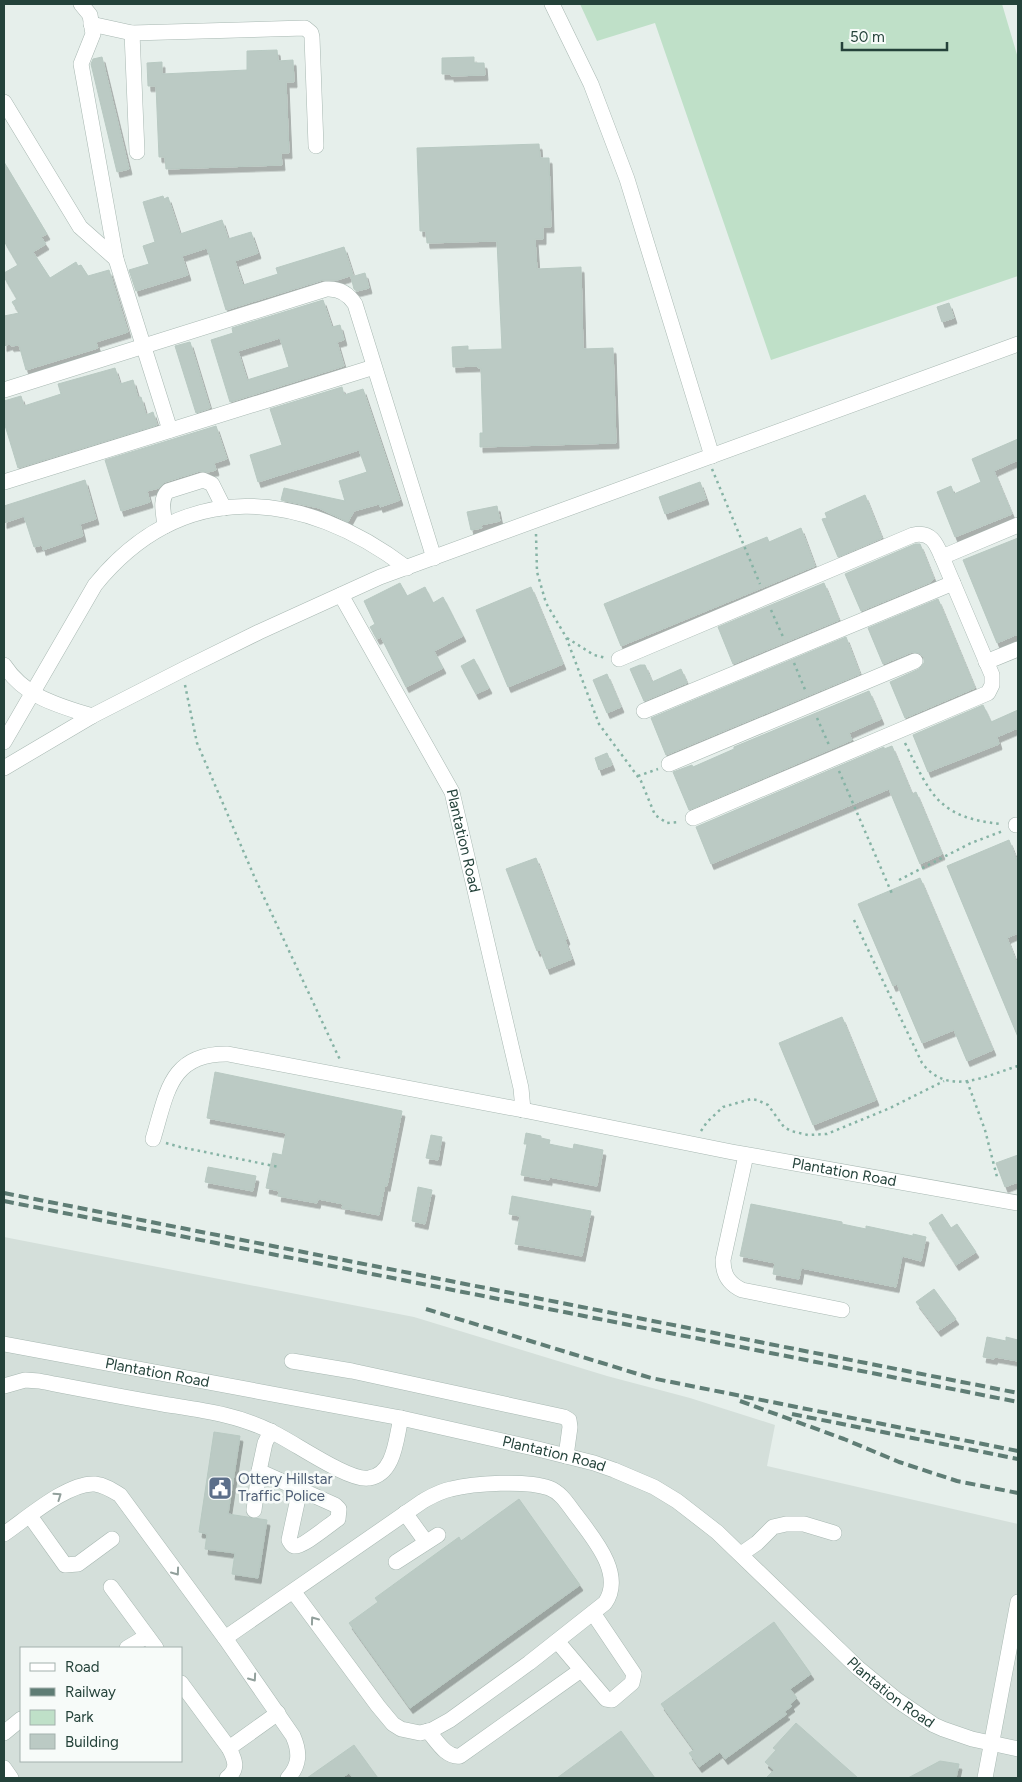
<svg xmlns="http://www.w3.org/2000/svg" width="1022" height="1782" font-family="Figtree,sans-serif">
	<defs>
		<filter id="shadow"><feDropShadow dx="3" dy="5.5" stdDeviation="0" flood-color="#0004"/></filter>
	</defs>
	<rect width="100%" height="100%" fill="#e6efeb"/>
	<path fill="#d4dfda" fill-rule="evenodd" d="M4,1237L414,1317L607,1376L690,1398L775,1425L767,1466L1018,1524V1778H4ZM21,1648H181V1761H21Z"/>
	<polygon fill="#bfe0c8" points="580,4 1002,4 1018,58 1018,276 771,360 655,23 597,41"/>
	<g fill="#bbcac4" stroke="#b8c9c2" fill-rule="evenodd" filter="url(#shadow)">
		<polygon points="277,50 278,61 293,60 294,82 286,82 289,153 281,153 282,165 166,169 165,157 159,157 156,86 148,86 147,63 162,62 162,74 247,70 247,51"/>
		<polygon points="102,57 129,169 117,172 91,64 93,59"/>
		<polygon points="474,57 474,63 484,63 485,75 451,76 451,74 442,74 442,58"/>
		<polygon points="539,144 540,158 549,158 551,227 543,227 543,239 535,239 537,269 581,267 583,349 613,348 616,443 480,447 480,433 483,433 481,368 478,368 478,366 453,367 452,347 468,346 468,350 502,349 497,241 427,243 426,231 420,231 417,148"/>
		<polygon points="4,162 47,234 41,237 46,244 33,252 50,278 76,262 78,266 81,265 88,276 109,270 128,332 96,342 98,348 26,370 19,345 11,346 10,344 4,346 4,316 19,313 12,302 17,299 4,277 4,273 18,265 4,241"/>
		<polygon points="163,196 164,199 168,197 180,234 222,220 228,239 251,232 258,253 235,261 243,285 278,274 276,268 344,247 353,275 337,280 323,280 226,310 207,248 182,256 188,275 136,291 129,270 149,264 143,246 155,242 143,202"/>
		<polygon points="365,273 369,288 357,291 354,289 351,277"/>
		<path d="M323,300L332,327L340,325L344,340L337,342L344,366L230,402L211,340L233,333L232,328ZM280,338L289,367L247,380L238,351Z"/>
		<polygon points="949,303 954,318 942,322 937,307"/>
		<polygon points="190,342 210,408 196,413 175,346"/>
		<polygon points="115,368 120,384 133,380 138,398 141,397 146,415 153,412 157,425 18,468 4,422 4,401 21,396 24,406 61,394 58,384"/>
		<polygon points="342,387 344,395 363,389 400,500 380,507 379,504 354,511 348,522 319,508 281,500 284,488 345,501 339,481 367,472 359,450 258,482 250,455 282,445 270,409"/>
		<polygon points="216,426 227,459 214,463 216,470 208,472 200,471 165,482 159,488 147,491 150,502 121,511 105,460"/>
		<polygon points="1018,439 1018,460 994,471 1012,514 955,537 937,492 951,486 954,494 981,482 972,459"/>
		<polygon points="85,480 96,519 80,524 83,536 43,550 42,545 34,547 24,516 4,523 4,506"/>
		<polygon points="700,482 706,499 665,514 659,497"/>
		<polygon points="865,495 882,538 838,557 822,519 827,518 825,513"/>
		<polygon points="497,506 500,521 481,525 482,528 471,530 467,512"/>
		<polygon points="801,528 815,566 621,646 604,604 767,537 769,542"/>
		<polygon points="1018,538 1018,634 997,643 963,560"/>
		<polygon points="915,544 920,544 934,579 931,581 931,582 861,611 845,574"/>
		<polygon points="400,583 407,596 425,587 433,603 443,597 463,636 434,651 443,668 406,687 381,637 377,639 370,627 375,624 364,601"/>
		<polygon points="824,583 839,620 733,664 718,627"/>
		<polygon points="531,587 563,664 508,687 476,610"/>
		<polygon points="938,599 975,688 905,718 890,682 919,669 924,663 924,658 920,653 912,652 883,664 868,628"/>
		<polygon points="846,637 860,674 666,755 651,718"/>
		<polygon points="474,659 489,688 476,694 461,666"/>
		<polygon points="640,665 645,665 652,682 681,669 687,683 644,701 630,669"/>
		<polygon points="607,674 621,707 607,713 593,680"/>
		<polygon points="869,691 881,719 849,733 852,740 689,810 673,772 692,765 693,767 734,749 734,747"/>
		<polygon points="983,705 991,722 1018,710 1018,728 997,737 999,744 928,772 913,735"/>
		<polygon points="892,746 912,794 916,792 942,854 920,864 889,789 711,864 696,827 884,747 884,749"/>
		<polygon points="607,753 612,765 599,770 595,758"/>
		<polygon points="1009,840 1018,863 1018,933 1007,938 1018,966 1018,1037 947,866"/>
		<polygon points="536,858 567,939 565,940 572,959 547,969 540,950 537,951 506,869"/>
		<polygon points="920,878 993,1050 967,1061 954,1030 922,1043 897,984 893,986 858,904"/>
		<polygon points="842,1017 876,1100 813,1125 779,1043"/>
		<polygon points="215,1072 402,1111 387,1186 385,1185 379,1215 342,1208 343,1204 318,1199 317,1203 278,1196 279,1191 266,1188 273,1153 282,1155 286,1133 207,1118"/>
		<polygon points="526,1133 541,1136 541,1138 550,1140 549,1144 573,1149 574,1144 603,1150 597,1186 549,1177 549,1180 521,1175 527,1144 524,1144"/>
		<polygon points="431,1135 442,1137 438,1160 426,1158"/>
		<polygon points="1018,1155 1018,1182 1005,1187 996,1163"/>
		<polygon points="208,1167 256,1176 253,1191 205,1182"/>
		<polygon points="418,1187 432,1190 425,1224 412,1221"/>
		<polygon points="512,1196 591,1211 582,1256 515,1244 520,1216 509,1214"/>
		<polygon points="751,1204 842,1222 842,1224 866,1229 866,1226 913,1236 913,1234 926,1237 921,1261 902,1256 896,1287 801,1268 799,1279 773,1274 775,1263 740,1256"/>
		<polygon points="942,1214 951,1228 957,1224 976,1252 956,1265 929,1223"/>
		<polygon points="934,1289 956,1319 938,1331 916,1302"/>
		<polygon points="987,1337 1006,1341 1006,1337 1018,1340 1018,1361 995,1357 994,1359 983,1357"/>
		<polygon points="214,1432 240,1436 228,1514 267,1520 258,1578 232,1574 235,1553 205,1549 207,1534 199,1532"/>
		<polygon points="519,1499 580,1585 410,1708 349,1623 378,1602 375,1598 459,1537 461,1541"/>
		<polygon points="774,1622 811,1674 790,1689 797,1698 790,1704 792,1706 784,1712 787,1714 725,1759 720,1752 699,1767 689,1753 694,1750 661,1704"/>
		<polygon points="796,1723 858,1778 766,1778 774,1770 765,1762 776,1750 773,1748"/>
		<polygon points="621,1731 655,1778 557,1778"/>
		<polygon points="354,1745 378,1778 353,1778 349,1773 342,1778 307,1778"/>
		<polygon points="940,1761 959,1764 956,1778 908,1778"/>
	</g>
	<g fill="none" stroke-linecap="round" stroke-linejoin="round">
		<g stroke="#a8b8b2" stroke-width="16">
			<g id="minor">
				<polyline points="81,4 90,15 93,34 81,64 116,259 170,430"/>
				<polyline points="552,4 591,84 627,179 712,456"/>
				<polyline points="91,24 132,33 305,28 311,33 312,37 316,146"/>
				<polyline points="132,33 137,152"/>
				<polyline points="4,102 80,227 116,259"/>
				<path d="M4,390L326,289C339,288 348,293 355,304L434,558"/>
				<polyline points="4,482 374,367"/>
				<path d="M165,526C164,515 159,499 168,491L203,480L212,484L224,508"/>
				<path id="s1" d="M341,595L452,792L521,1088L523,1110"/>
				<path d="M619,659L913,535C931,531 936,543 942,557L1018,525"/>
				<polyline points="986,662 1018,649"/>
				<path d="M4,665C25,697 57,705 92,716"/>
				<polyline points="644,711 953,583"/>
				<path d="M4,742L95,585C183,477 303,489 407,568"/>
				<polyline points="669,764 915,661"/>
				<polyline points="4,768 92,716 184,669 259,632 380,577 1018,344"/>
				<polyline points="693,818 988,693 992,685 992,675 942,557"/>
				<polyline points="1016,825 1018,825"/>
				<path id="s2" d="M153,1139C167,1094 169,1053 228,1054L523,1110L732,1152L1018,1203"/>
				<path d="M746,1155L723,1260C723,1275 729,1284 742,1290L842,1310"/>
				<path id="s3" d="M4,1344L401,1418L538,1449L594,1463L614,1470L654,1487L677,1501L717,1532L858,1668L897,1700L934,1725L943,1729L972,1739L1018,1749"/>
				<polyline points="292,1361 352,1371 564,1417 569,1420 570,1427 566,1456"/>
				<path d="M4,1386L25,1380L39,1381C81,1389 122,1397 163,1404C200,1410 236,1414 270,1431C291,1440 349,1482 369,1478C395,1474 396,1438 401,1418"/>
				<path d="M271,1431L265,1443L259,1471L335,1505L339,1509L338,1519C330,1524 302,1548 294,1546C291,1545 291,1543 289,1540L300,1489"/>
				<polyline points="254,1510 259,1471"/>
				<polyline points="405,1513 426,1542"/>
				<polyline points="30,1516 65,1565 78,1564 112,1539"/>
				<path d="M4,1534C26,1519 68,1482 95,1484C104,1485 112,1490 120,1495L225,1638L293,1736C300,1752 300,1765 288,1778"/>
				<polyline points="741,1554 757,1543 773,1527 786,1524 804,1524 834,1533"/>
				<polyline points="396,1562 438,1535"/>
				<polyline points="111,1587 156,1648"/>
				<path d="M225,1638L423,1501C432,1496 440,1491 451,1489C474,1483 527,1480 549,1488C562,1493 568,1505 576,1515C593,1538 625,1574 605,1603L529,1663L450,1720L432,1730L420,1733L401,1729L393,1724L378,1706L293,1591"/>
				<polyline points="557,1641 606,1699 612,1700 632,1683 634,1674 593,1613"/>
				<polyline points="127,1648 147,1636"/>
				<path d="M181,1683L229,1748C235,1760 239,1769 227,1778"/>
				<path d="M428,1731C437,1741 446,1758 460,1756L581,1670"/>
				<polyline points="4,1733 21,1719"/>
				<polyline points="229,1748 278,1713"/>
				<polyline points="4,1768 11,1778"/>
				<polyline points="985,1778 1018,1602"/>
			</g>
		</g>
		<g stroke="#86b3a5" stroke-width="2.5" stroke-dasharray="2.5 4" stroke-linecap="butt">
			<polyline points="712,469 760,584"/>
			<polyline points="536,534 537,572 546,603 566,637 599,724 641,781 655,815 667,823 680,822"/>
			<polyline points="771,610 784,639"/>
			<polyline points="567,638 594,655 606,658"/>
			<polyline points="794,663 806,692"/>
			<polyline points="185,685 197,743 254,876 341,1062"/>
			<polyline points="817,718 829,745"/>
			<path d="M905,743C931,795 938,818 1002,824"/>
			<polyline points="839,771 893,896"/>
			<polyline points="638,776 658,769"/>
			<polyline points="899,880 971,843 1003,831"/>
			<path d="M854,920L922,1063C948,1097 985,1076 1018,1066"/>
			<polyline points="967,1081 985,1130 997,1177"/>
			<polyline points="701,1131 707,1122 723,1107 751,1099 757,1100 768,1105 784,1127 791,1131 808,1135 827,1134 890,1108 944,1081"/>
			<polyline points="166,1143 180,1147 279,1167"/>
		</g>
		<use href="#minor" stroke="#fff" stroke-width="15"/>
		<g stroke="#5f7d75" stroke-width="4" stroke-dasharray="10 5" stroke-linecap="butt">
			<polyline points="4,1193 1018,1393"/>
			<polyline points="4,1201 1018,1402"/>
			<polyline points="426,1309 651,1378 1018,1451"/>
			<polyline points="740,1401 844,1439 899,1462 957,1481 1018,1493"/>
			<polyline points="792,1414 1018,1459"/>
		</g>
	</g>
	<defs><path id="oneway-chevron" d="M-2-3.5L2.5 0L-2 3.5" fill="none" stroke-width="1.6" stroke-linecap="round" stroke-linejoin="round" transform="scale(1.25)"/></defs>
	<g stroke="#92a09c">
		<use href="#oneway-chevron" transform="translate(58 1496) rotate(-35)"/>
		<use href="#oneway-chevron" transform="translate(176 1572) rotate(54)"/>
		<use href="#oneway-chevron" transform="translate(314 1620) rotate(-126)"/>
		<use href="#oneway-chevron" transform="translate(253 1678) rotate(55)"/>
	</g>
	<defs>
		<g id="civic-square" transform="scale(1.25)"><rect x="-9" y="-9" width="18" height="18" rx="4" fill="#5c6f8a" stroke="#f7fbf9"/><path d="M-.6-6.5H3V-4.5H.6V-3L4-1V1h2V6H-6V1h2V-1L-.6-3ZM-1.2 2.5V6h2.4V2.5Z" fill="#fff"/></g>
	</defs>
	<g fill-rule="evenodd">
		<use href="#civic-square" x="220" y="1488"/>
	</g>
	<g text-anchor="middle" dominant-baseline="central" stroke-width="5" stroke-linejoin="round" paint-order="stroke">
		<g font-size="15" fill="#24423a" stroke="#f7fbf9">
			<text stroke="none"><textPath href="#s1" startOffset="276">Plantation Road</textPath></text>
			<text stroke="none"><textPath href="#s2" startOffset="754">Plantation Road</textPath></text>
			<text stroke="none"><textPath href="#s3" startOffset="156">Plantation Road</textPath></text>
			<text stroke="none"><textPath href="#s3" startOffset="561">Plantation Road</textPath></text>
			<text stroke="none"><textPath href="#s3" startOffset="981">Plantation Road</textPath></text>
		</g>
		<g font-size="15" fill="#4e5e75" stroke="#f7fbf9" text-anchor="start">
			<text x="238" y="1479">Ottery Hillstar<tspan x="238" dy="17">Traffic Police</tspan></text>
		</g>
	</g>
	<rect width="1022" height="1782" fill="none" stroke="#24423a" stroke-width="10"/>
	<rect x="20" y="1647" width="162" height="115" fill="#f7fbf9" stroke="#a3b1ad"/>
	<rect x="30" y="1663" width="25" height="8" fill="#ffffff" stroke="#a3b1ad"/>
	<text x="65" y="1672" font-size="15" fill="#24423a">Road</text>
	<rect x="30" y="1688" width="25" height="8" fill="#5f7d75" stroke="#a3b1ad"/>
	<text x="65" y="1697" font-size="15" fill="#24423a">Railway</text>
	<rect x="30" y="1710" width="25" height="15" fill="#bfe0c8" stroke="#a3b1ad"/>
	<text x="65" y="1722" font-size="15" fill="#24423a">Park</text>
	<rect x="30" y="1734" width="25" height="15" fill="#bbcac4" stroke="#a3b1ad"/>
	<text x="65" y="1747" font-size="15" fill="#24423a">Building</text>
	<path d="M842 42v8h105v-8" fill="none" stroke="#24423a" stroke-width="2.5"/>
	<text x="850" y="42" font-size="15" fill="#24423a" stroke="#f7fbf9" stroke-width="4" paint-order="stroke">50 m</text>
</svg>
